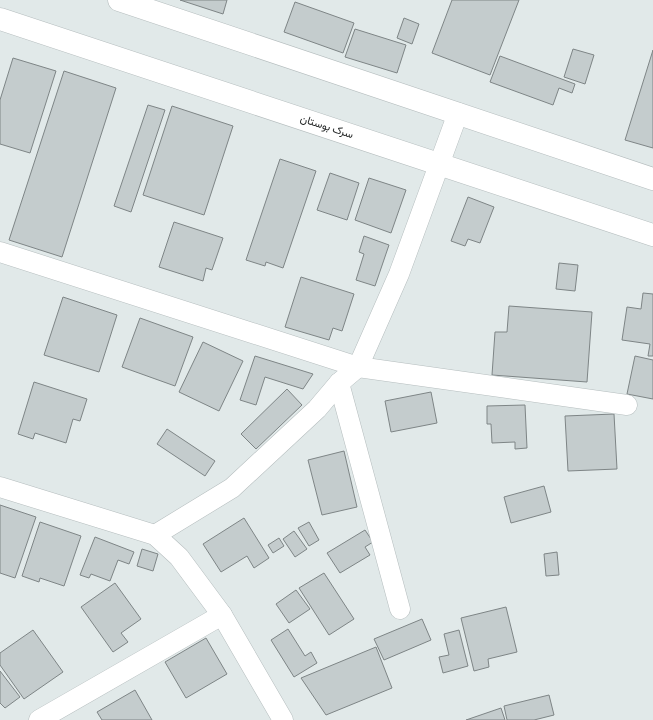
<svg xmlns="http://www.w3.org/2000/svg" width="653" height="720" font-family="'Archivo Narrow',Vazirmatn,sans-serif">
	<rect width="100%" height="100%" fill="#e1e9e9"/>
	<g fill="#c4cccd" stroke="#7e8586">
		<polygon points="180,0 227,0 223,14"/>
		<polygon points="452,0 519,0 490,75 432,53"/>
		<polygon points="295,2 354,23 343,53 284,32"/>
		<polygon points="404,18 419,24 412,44 397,38"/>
		<polygon points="355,29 406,45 397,73 345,57"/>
		<polygon points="573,49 594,55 585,84 564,77"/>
		<polygon points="653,50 653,148 625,140"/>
		<polygon points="500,56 575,84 572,93 559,88 553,105 490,82"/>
		<polygon points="13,58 56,71 30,153 0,144 0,100"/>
		<polygon points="64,71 116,88 62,257 9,240"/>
		<polygon points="148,105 165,110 131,212 114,206"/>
		<polygon points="172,106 233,126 204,215 143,195"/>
		<polygon points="280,159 316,171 283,268 266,262 265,266 246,260"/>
		<polygon points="330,173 359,183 347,220 317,210"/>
		<polygon points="369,178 406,190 391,233 355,220"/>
		<polygon points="468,197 494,207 480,243 468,239 465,246 451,241"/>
		<polygon points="174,222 223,238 212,270 206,268 203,281 159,267"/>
		<polygon points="364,236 389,245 375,286 356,280 364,254 359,252"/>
		<polygon points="559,263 578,265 575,291 556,289"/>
		<polygon points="301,277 354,294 342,331 333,328 329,340 285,327"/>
		<polygon points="643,293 653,294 653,356 648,356 650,344 622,340 627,307 641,309"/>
		<polygon points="63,297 117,315 99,372 44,355"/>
		<polygon points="509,306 592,312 587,382 492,375 495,332 507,332"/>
		<polygon points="140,318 193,337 175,386 122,367"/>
		<polygon points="203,342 243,361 219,411 179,392"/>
		<polygon points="255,356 313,374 303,389 265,377 256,405 240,400"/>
		<polygon points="635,356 653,360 653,399 627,394"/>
		<polygon points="34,382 87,399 80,421 73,419 66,443 35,433 33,439 18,434"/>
		<polygon points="287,389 302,405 256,449 241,434"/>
		<polygon points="431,392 437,423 391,432 385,401"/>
		<polygon points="525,405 527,448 515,449 515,442 492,443 491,424 487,424 487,406"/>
		<polygon points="614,414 617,469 568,471 565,416"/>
		<polygon points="167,429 215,461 205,476 157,444"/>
		<polygon points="344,451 357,507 322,515 308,460"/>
		<polygon points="544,486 551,512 511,523 504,497"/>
		<polygon points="0,505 36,517 15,578 0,573"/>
		<polygon points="244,518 269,558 254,568 247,556 221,572 203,544"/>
		<polygon points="40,522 81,536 64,586 40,578 39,582 22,576"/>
		<polygon points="309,522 319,540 309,546 298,528"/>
		<polygon points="365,530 373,542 365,547 370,555 340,573 327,553"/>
		<polygon points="294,531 307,549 295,557 283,539"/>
		<polygon points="95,537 134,552 129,564 118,560 110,581 91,574 89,578 80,575"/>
		<polygon points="279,538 284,546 273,553 268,545"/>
		<polygon points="142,549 158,554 153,571 137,566"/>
		<polygon points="557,552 559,575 546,576 544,554"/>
		<polygon points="324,573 354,619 329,635 299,588"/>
		<polygon points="115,583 141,619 121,633 128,642 113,652 81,607"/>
		<polygon points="296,590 310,609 289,623 276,604"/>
		<polygon points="506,607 517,652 488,659 489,667 474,671 461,618"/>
		<polygon points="422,619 431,640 384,660 374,639"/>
		<polygon points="288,629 305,656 311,652 317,663 294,677 271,640"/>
		<polygon points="33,630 63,672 24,699 0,665 0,653"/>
		<polygon points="459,630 468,666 443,673 439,657 449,655 444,634"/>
		<polygon points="206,638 227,674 186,698 165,662"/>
		<polygon points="376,647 392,688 326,715 301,678"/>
		<polygon points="0,671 20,697 5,708 0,703"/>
		<polygon points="135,690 152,720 102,720 97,712"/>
		<polygon points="549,695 554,715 534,720 507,720 504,706"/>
		<polygon points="501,708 505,720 466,720"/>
	</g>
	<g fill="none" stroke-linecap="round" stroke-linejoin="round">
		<g stroke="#b5bdbe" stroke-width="21">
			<g id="street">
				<polyline points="0,252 358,367 627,405"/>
				<polyline points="339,383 400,609"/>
				<polyline points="0,487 155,535 179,557 222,615 283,720"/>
				<polyline points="155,535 232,488 317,409 339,383 358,367 399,274 458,113"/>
				<polyline points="39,720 222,615"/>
			</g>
		</g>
		<g stroke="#b5bdbe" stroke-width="23">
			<g id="secondary">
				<polyline points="119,0 653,179"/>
				<polyline points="0,19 653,235"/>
			</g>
		</g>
		<use href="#street" stroke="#fff" stroke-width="20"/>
		<use href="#secondary" stroke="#fff" stroke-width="22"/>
	</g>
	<g text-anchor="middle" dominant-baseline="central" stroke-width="3" stroke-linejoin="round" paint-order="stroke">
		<g font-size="11" fill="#212424" stroke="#fff">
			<text transform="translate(327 126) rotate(18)">سرک بوستان</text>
		</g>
	</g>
</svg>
